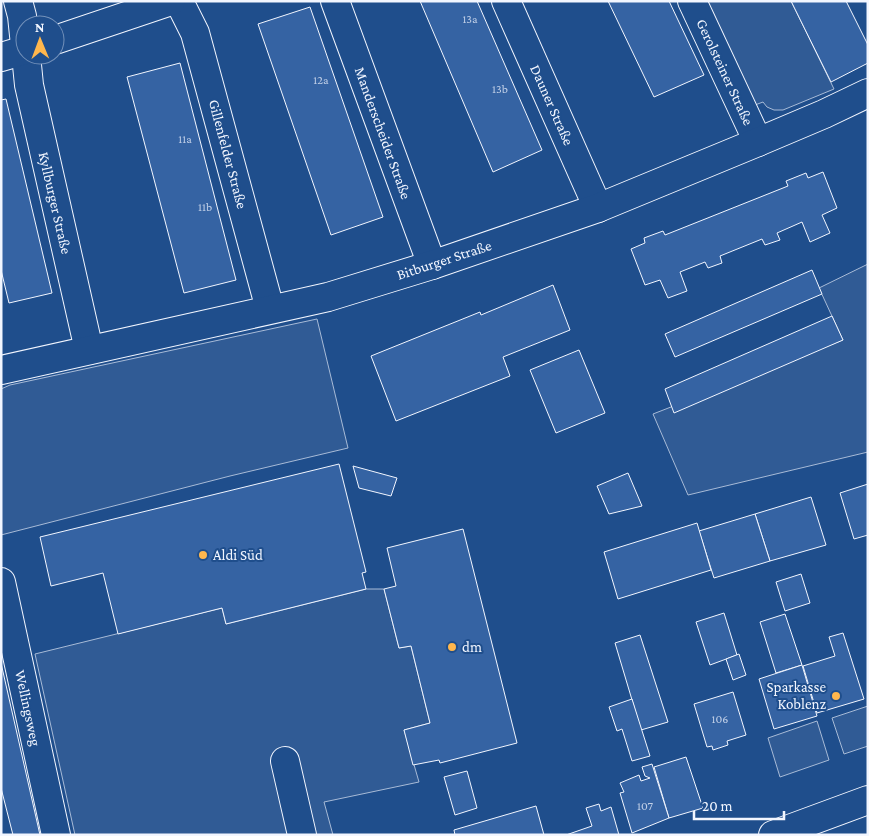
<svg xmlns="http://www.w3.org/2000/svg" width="869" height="836" font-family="'Crimson Pro',serif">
	<rect width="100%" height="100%" fill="#1f4e8c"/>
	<g fill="#305b95" stroke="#a8bbd7">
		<polygon points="707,1 791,1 834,89 783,110 774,110 767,107 763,102 755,105"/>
		<polygon points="868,264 868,452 688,495 653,414 843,340 819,288"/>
		<polygon points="317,319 348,448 230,476 1,535 1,389 10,385"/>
		<polygon points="366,589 384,589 399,648 411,646 430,723 404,730 419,782 324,802 333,835 75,835 35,654 222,608 226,624"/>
		<polygon points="868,706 868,746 844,754 832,718"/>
		<polygon points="817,721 829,760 780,777 768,738"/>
	</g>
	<g fill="#3563a3" stroke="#f2f6ff">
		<polygon points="420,1 477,1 542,150 493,172"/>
		<polygon points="608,1 669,1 704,75 654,97"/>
		<polygon points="791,1 846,1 868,45 868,63 831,82"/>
		<polygon points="310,7 383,217 331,235 258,24"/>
		<polygon points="180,63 236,280 184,293 127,77"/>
		<polygon points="6,99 52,293 9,303 1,270 1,100"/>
		<polygon points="823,172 837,208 822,215 830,233 810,242 802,222 777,233 780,240 765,245 762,239 720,256 722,263 708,268 705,262 680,272 687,291 668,298 660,280 645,285 631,249 645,243 644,238 663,231 665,235 788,186 786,181 806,173 808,178"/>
		<polygon points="812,270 822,294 675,357 665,334"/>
		<polygon points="553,285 570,330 503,357 510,376 396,421 371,356 480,312 481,315"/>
		<polygon points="832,316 843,340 674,413 665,389"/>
		<polygon points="579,350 605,413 556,433 530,370"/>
		<polygon points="339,464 366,572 362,573 366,589 226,624 222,608 118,634 103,573 51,586 40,537"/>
		<polygon points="353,466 397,478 391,496 359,488"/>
		<polygon points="628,473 642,506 609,514 597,486"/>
		<polygon points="868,484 868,535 854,539 840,493"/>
		<polygon points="811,497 826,545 770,561 755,514"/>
		<polygon points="755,514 770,561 714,578 699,531"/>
		<polygon points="697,523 711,570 618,599 604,552"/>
		<polygon points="463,529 517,743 440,763 439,760 413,765 404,730 430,723 411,646 399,648 384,589 396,586 387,548"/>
		<polygon points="801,574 810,603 785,611 776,582"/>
		<polygon points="724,613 737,655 710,665 696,622"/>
		<polygon points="785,614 802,665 776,673 760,622"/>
		<polygon points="843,633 864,699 817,713 803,666 835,656 829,637"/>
		<polygon points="640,635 668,722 641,730 615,643"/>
		<polygon points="739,654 746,675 733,680 726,659"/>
		<polygon points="1,663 40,835 13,835 1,788"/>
		<polygon points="802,665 817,716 774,729 759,679"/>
		<polygon points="733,692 746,735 727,741 728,745 713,750 712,746 707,747 694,704"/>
		<polygon points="632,699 650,756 632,761 622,729 617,731 609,707"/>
		<polygon points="686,757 703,808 669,818 654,767"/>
		<polygon points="652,764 669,818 632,833 620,793 624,792 620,783 639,775 641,781 650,778 645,776 642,767"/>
		<polygon points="467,771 477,808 455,815 444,777"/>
		<polygon points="599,804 601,811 611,807 619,835 566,835 592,826 586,808"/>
		<polygon points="536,806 544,835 455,835 454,830"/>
	</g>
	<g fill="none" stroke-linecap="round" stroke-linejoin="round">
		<g stroke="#f2f6ff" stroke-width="30">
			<g id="minor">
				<polyline points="18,1 22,16 25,45"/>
				<polyline points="179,1 195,33 270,309"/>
				<polyline points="335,1 432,265"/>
				<polyline points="506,1 598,208"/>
				<polyline points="692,1 758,142"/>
				<polyline points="55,40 171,1"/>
				<polyline points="26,55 29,85 89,350"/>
				<polyline points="1,57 25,50"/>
				<polyline points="1,370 328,297 432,265 598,208 758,142 824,114 868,93"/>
				<polyline points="1,582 56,835"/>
				<polyline points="285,761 302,835"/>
			</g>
		</g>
		<g stroke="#f2f6ff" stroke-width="30">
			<polyline id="major" points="773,835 868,800"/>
		</g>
		<use href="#minor" stroke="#1f4e8c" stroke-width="28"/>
		<use href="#major" stroke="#1f4e8c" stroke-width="28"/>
	</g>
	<g fill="#ffb74d" stroke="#1f4e8c" stroke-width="2">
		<circle cx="203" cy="555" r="5"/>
		<circle cx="452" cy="647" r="5"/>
		<circle cx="836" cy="696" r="5"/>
	</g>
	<g text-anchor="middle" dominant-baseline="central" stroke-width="4" stroke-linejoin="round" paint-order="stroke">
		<g font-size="12" fill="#c3d1e8">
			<text x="470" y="19">13a</text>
			<text x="321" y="80">12a</text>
			<text x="500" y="89">13b</text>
			<text x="185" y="139">11a</text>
			<text x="205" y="207">11b</text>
			<text x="720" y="719">106</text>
			<text x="645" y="806">107</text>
		</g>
		<g font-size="15" fill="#f2f6ff" stroke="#1f4e8c">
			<text transform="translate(725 72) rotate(65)">Gerolsteiner Straße</text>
			<text transform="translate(552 105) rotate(66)">Dauner Straße</text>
			<text transform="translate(383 133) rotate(70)">Manderscheider Straße</text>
			<text transform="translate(228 154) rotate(75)">Gillenfelder Straße</text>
			<text transform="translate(55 203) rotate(77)">Kyllburger Straße</text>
			<text transform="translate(444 260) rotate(-18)">Bitburger Straße</text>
			<text transform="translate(28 708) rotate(78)">Wellingsweg</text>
		</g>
		<g font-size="15" fill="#f2f6ff" stroke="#1f4e8c" text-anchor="start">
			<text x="213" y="555">Aldi Süd</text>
			<text x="462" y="647">dm</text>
			<text x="826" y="687" text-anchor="end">Sparkasse<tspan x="826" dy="17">Koblenz</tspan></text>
		</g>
	</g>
	<rect width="869" height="836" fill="none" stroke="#f2f6ff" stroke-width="5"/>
	<g transform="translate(40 40) rotate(359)"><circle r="24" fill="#1f4e8c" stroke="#7391ba"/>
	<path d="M0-4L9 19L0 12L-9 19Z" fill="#ffb74d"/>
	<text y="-8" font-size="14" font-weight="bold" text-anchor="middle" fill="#f2f6ff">N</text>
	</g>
	<path d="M694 811v8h90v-8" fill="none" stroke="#f2f6ff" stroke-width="2.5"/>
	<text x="702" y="811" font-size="15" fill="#f2f6ff" stroke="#1f4e8c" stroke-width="4" paint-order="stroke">20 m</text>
</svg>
